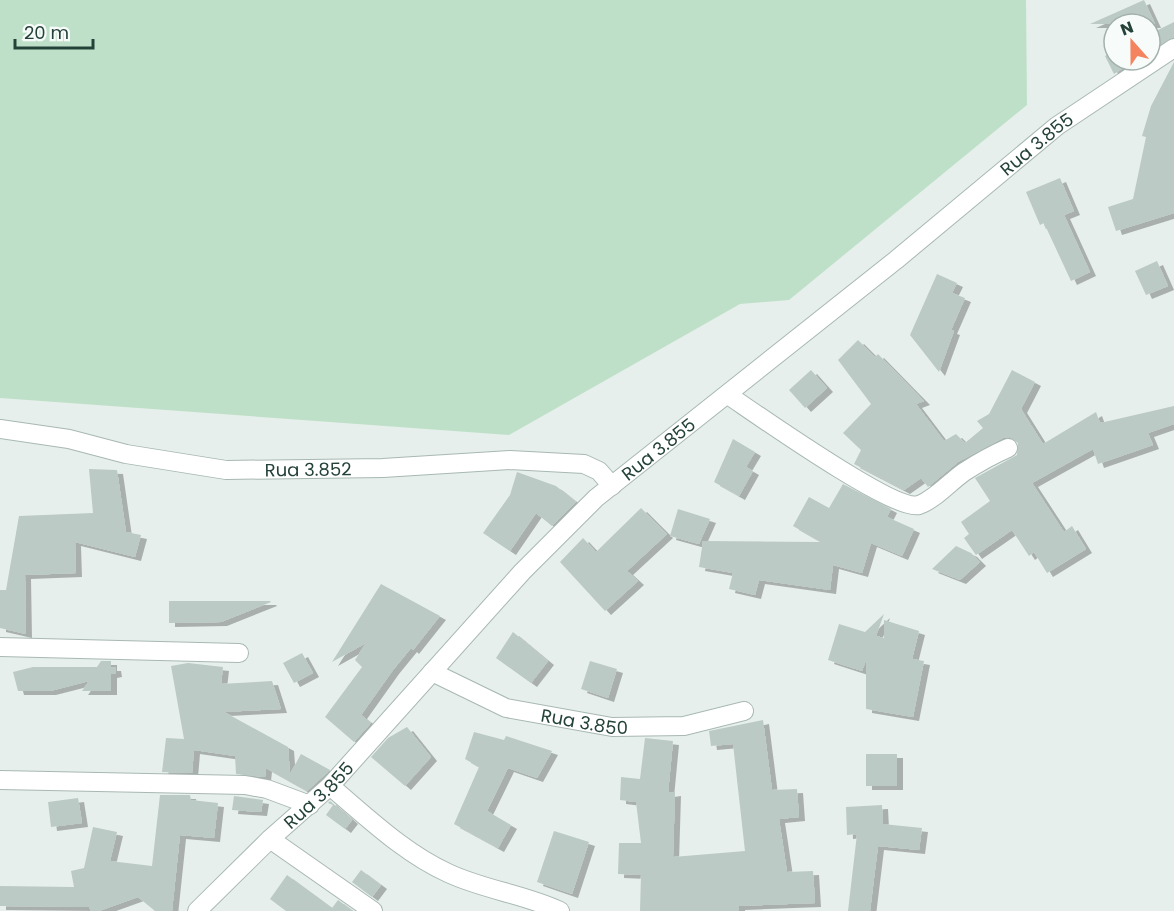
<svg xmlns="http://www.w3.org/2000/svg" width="1174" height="911" font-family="Poppins,sans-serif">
	<defs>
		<filter id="shadow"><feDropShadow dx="6" dy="4" stdDeviation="0" flood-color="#0004"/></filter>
	</defs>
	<rect width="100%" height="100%" fill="#e6efeb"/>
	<polygon fill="#bfe0c8" points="0,0 1026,0 1027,105 789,300 740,304 509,435 0,398"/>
	<g fill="#bbcac4" filter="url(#shadow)">
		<polygon points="1144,0 1155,24 1090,24"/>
		<polygon points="1174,22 1174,37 1150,50 1150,34"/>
		<polygon points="1114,51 1114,60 1136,60 1114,74 1105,56"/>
		<polygon points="1174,62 1174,213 1116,231 1108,207 1133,199 1146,137 1142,136 1151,106"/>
		<polygon points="1060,178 1074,211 1064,215 1090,272 1071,281 1044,223 1040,225 1026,192"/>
		<polygon points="1157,261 1168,286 1146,295 1135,271"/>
		<polygon points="937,274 957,283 952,293 965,298 951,330 954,331 939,372 910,335"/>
		<polygon points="858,340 875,357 878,354 924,401 916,404 944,441 956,434 965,443 983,428 977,421 989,414 1012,370 1035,382 1021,409 1043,444 1096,412 1100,423 1174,406 1174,424 1148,433 1153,445 1098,464 1093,449 1032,483 1064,532 1072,526 1086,549 1047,573 1034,552 1029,556 1012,530 976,555 964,538 969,534 961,522 990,501 975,478 1017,455 1018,443 1010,437 1003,438 958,462 928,487 921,478 904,490 854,464 861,450 843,433 871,404 838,360"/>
		<polygon points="811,370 827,388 805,408 789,390"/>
		<polygon points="733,439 755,452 746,467 753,471 739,496 714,482"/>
		<polygon points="89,469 117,470 126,532 141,535 135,557 75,542 76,573 25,575 26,634 0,628 0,590 6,590 19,516 93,513"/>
		<polygon points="517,472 556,486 576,502 552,526 536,513 510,551 483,533 510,495"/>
		<polygon points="843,484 891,509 887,517 914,529 902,556 871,543 862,573 833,565 830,590 759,580 755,595 729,589 733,573 699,567 703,541 821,542 793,526 809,497 829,508"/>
		<polygon points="641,508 667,534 627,571 638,581 605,611 560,562 583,538 596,552"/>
		<polygon points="678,509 710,519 699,544 670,536"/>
		<polygon points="956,546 971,553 980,562 960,580 932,569"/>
		<polygon points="381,584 440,616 413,650 411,648 393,670 361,715 371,723 354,742 325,717 362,667 355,660 366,643 332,662"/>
		<polygon points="169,601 270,601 271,602 221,622 169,623"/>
		<polygon points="884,614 876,636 884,638 884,620 919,631 912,659 924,661 913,717 866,709 866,660 862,671 828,660 839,624 865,632"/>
		<polygon points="513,632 548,661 531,683 496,658"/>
		<polygon points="302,653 313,673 294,683 283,663"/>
		<polygon points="101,661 111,661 111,667 115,667 116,673 111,674 111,691 82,691 89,681 50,691 18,691 13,672 33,667 97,667"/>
		<polygon points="590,661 617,669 608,698 581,689"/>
		<polygon points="188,663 223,667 221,684 272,681 281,709 224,712 288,747 290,774 301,754 330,770 307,791 266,768 265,777 236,774 235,756 194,750 192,773 162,772 166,738 184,739 171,666"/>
		<polygon points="763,720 772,790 797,789 799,817 779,819 787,872 813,871 815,903 739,906 739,911 640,911 641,875 618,874 619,843 641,843 636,802 620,800 621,777 640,779 645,738 673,741 668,793 675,792 673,857 745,851 733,744 711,746 709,731"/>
		<polygon points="407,727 431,757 405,786 371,757 388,738"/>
		<polygon points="474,732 504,740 506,736 552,751 537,778 508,768 487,811 511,825 498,848 454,824 479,767 465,759"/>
		<rect x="866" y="754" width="31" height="32"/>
		<polygon points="160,795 190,795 191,800 218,803 214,838 180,835 172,911 155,911 138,897 99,911 91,911 89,907 0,906 0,886 74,887 71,871 84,868 93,827 117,832 110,861 152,866"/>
		<polygon points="234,796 263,800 261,812 232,810"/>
		<polygon points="78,798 82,823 51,827 48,802"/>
		<polygon points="330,801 352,820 345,829 326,815 333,805 328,803"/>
		<polygon points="882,805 883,824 922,828 919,850 878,846 870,911 848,911 857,834 847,835 846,807"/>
		<polygon points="554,831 589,842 572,894 537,882"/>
		<polygon points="361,870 381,885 372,897 352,882"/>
		<polygon points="287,875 332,908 338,900 353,911 286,911 270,899"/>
	</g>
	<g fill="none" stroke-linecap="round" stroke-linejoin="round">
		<g stroke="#a8b8b2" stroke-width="20">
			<g id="minor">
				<path d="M728,395C755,413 894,512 919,505C934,500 950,482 964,472C978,463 992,455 1008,448"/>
				<path id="s1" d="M0,429L69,439L126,454L226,470L383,468L510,460L584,464L599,471L612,486"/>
				<polyline points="0,647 239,653"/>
				<path id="s2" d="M432,672L506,708L612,727L684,726L744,711"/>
				<polyline points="0,780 245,785 267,789 310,805"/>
				<path d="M330,786C367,817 404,853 448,873C484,890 524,894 560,911"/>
				<polyline points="270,839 373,911"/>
				<path id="s3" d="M197,911L270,839L330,786L522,572L596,498L896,260L1057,126L1174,48"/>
			</g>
		</g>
		<use href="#minor" stroke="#fff" stroke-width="18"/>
	</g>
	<g text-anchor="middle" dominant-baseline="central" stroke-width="6" stroke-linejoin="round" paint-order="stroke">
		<g font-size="18" fill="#24423a" stroke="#f7fbf9">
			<text stroke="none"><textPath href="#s3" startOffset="1140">Rua 3.855</textPath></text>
			<text stroke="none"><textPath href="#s3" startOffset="654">Rua 3.855</textPath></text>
			<text stroke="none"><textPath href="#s1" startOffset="312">Rua 3.852</textPath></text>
			<text stroke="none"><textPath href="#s2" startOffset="162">Rua 3.850</textPath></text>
			<text stroke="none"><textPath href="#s3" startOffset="168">Rua 3.855</textPath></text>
		</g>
	</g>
	<g transform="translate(1132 42) rotate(339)"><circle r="28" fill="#f7fbf9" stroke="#a3b1ad" stroke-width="1.5"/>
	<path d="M0-4.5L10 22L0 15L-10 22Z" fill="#f4845f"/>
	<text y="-9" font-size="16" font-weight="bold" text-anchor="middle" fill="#24423a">N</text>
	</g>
	<path d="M15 39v9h78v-9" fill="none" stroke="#24423a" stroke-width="3"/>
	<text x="24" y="39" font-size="18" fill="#24423a" stroke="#f7fbf9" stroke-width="4.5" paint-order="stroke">20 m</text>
</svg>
